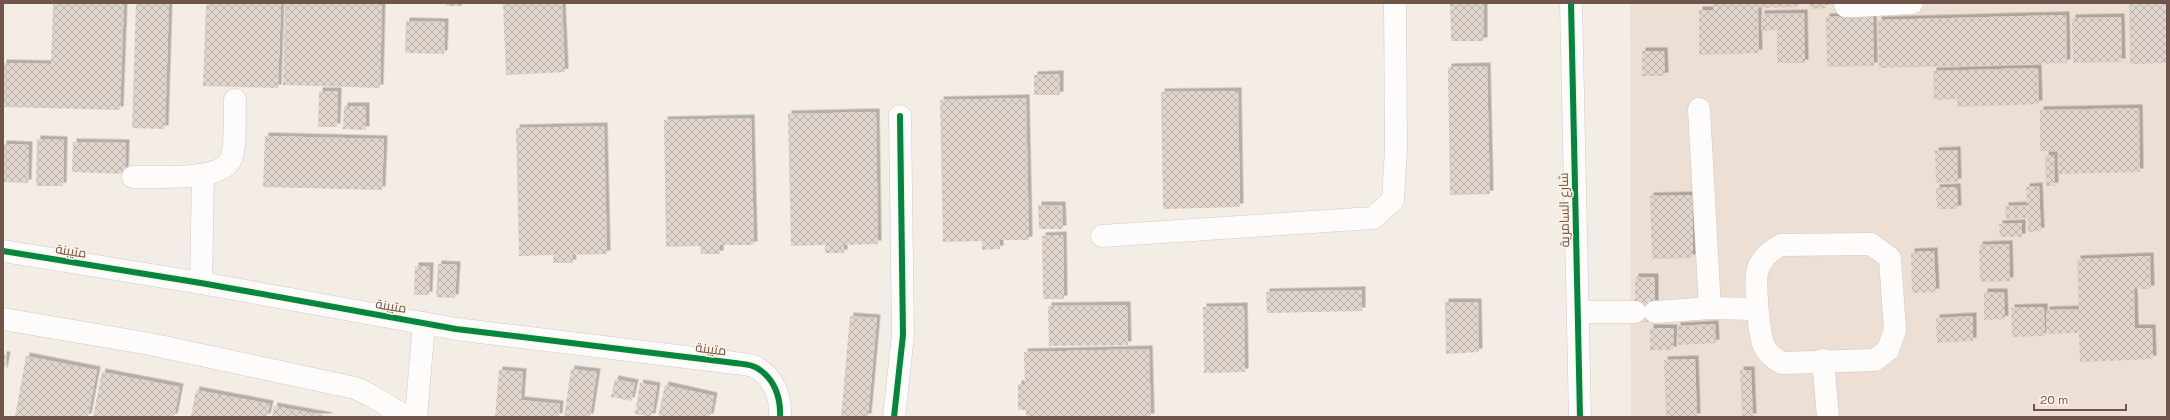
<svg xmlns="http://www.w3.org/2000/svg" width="2170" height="420" font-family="'Space Grotesk',Cairo,sans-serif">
	<defs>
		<pattern id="building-cross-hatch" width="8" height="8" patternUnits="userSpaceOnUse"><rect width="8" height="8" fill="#e0d6ce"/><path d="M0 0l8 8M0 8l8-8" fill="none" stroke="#bab0a9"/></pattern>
		<filter id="shadow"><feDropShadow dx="3.5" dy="-3.5" stdDeviation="0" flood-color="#0004"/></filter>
	</defs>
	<rect width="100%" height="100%" fill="#f4ede6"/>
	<polygon fill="#eddfd3" points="1630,3 2167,3 2167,417 1631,417"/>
	<g fill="url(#building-cross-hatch)" filter="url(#shadow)">
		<polygon points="53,3 124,3 120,110 3,107 3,63 51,64"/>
		<polygon points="136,3 169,3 165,129 132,128"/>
		<polygon points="206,3 281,3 278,88 203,86"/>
		<polygon points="285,3 382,3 380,88 283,85"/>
		<rect x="446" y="3" width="16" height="3"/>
		<polygon points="503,3 562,3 565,72 506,75"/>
		<polygon points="1450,3 1484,3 1484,41 1451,41"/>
		<polygon points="1713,3 1798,3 1798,7 1758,8 1759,53 1699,55 1699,10 1713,10"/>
		<polygon points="1810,3 1825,3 1825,8 1810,9"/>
		<polygon points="2129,3 2167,3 2167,63 2130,64"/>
		<polygon points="1804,13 1805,63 1777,63 1777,30 1761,31 1761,14"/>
		<polygon points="1873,15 1874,66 1827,67 1826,17"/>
		<polygon points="2066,15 2067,63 1879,68 1878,20"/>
		<polygon points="2121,17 2122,62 2073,63 2072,18"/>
		<polygon points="406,21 445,22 444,54 405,53"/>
		<polygon points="1642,51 1664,51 1665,76 1642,76"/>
		<polygon points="1487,66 1490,194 1450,195 1448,67"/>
		<polygon points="2038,68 2039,104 1957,107 1957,99 1934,100 1933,71"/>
		<polygon points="1060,74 1060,95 1034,95 1034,75"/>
		<polygon points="319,91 338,91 337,127 318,127"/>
		<polygon points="1238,91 1240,207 1163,209 1161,92"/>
		<polygon points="1026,98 1029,240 1000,240 1000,249 982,250 982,241 943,242 940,100"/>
		<polygon points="344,106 366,106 366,130 343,129"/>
		<polygon points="2139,108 2140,172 2059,174 2058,151 2040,151 2040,110"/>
		<polygon points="876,112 878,244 844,245 844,253 825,253 825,245 791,246 788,114"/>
		<polygon points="751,118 754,245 720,245 720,254 701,254 700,246 666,247 664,120"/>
		<polygon points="604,126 607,254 572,255 573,263 553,263 553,255 519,256 516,128"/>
		<polygon points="265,136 384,139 382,190 263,187"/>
		<polygon points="37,139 64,140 63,186 36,186"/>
		<polygon points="73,142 126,143 125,174 72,172"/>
		<polygon points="3,144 29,145 28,183 3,182"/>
		<polygon points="1957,150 1958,182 1936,183 1935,151"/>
		<polygon points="2045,155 2054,155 2055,186 2046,186"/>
		<polygon points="2039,186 2041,231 2028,232 2028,218 2006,219 2005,206 2027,205 2026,187"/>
		<polygon points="1957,187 1958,209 1937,209 1936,188"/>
		<polygon points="1692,195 1693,258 1652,259 1650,196"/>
		<polygon points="1038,205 1062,205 1063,229 1039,229"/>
		<polygon points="2022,223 2022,237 2000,237 1999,224"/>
		<polygon points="1063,235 1064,299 1043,299 1042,236"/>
		<polygon points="2009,244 2010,281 1980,282 1979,245"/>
		<polygon points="1934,251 1936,292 1912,293 1911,252"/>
		<polygon points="2150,256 2151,289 2134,289 2135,328 2152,328 2153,359 2080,362 2079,333 2046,334 2046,310 2079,309 2077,259"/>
		<polygon points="438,264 457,265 455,298 436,297"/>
		<polygon points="415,266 430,266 429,295 414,295"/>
		<rect x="1635" y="277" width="20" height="45"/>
		<polygon points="1362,290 1362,311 1267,313 1266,292"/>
		<polygon points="1984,292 2004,292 2005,319 1984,320"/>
		<polygon points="1445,302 1478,302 1479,352 1446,354"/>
		<polygon points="1127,305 1128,345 1049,346 1048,306"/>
		<polygon points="1244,306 1245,372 1204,373 1203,307"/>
		<polygon points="2044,307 2045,336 2012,337 2011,308"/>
		<polygon points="850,316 877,318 868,417 841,417"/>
		<polygon points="1973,316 1973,341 1937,343 1936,318"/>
		<polygon points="1715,324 1716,343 1678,345 1677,326"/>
		<polygon points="1650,328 1674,328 1673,350 1650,350"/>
		<polygon points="1149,349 1151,417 1026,417 1026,410 1018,410 1018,384 1025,384 1024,352"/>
		<polygon points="3,355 7,355 4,371 3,371"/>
		<polygon points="26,356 97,370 88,417 15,417"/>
		<polygon points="1695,359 1697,417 1666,417 1664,360"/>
		<polygon points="571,369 597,372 590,417 564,417"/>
		<polygon points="499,370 523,372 521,400 560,404 559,417 495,417"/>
		<polygon points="1740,370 1751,370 1753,417 1742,417"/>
		<polygon points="102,372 180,387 174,417 93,417"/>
		<polygon points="615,379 635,383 631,401 611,397"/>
		<polygon points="640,383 657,386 652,417 635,414"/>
		<polygon points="665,385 714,396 710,417 658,417"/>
		<polygon points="196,390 270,404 267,417 191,417"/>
		<polygon points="274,406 329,416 328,417 272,417"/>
	</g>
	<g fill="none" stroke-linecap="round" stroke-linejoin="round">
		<g stroke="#d2cac5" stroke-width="23">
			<g id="minor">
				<polyline points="1571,3 1580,417"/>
				<polyline points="1845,3 1846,6 1855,6 1912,3"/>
				<polyline points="1699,109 1710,308"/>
				<path d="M133,177C156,176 217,182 230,161C237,148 234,115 235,100"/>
				<polyline points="1102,236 1373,218 1393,200 1396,149 1395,3"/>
				<path d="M1871,244L1890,258L1895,330L1888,350L1875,360L1782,363C1774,359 1768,354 1764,346C1759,334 1753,278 1759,266C1764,256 1771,250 1781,245Z"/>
				<path d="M3,251L201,283L456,329L735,363C741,364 751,364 757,368C774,378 781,397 780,417"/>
				<polyline points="201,283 203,175"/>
				<polyline points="1578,312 1635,312"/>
				<polyline points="1655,312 1710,308 1757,309"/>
				<polyline points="3,319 150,344 355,388 370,395 406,417"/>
				<polyline points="1823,360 1828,417"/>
				<polyline points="416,417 424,323"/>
				<polyline points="894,417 903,335 900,116"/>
			</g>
		</g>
		<use href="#minor" stroke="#fdfcfb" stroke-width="22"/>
		<g stroke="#fef2e6" stroke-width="8">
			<g id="cycleway">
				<polyline points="1571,3 1580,417"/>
				<path d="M3,251L201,283L456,329L735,363C741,364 751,364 757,368C774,378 781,397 780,417"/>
				<polyline points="894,417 903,335 900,116"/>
			</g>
		</g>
		<use href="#cycleway" stroke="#00873e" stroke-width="6"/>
	</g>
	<g text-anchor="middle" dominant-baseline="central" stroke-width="3" stroke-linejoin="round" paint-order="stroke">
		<g font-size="13" fill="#6f5449" stroke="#fef2e6">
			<text transform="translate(1564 210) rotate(-91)">شارع السامرية</text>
			<text transform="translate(71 251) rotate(9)">متيبنة</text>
			<text transform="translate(391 306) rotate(9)">متيبنة</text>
			<text transform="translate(711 349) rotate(7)">متيبنة</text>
		</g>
	</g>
	<rect width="2170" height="420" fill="none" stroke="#6f5449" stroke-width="8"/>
	<path d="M2034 404v6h92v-6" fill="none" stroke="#6f5449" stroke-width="2"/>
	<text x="2040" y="404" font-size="12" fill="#6f5449" stroke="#fef2e6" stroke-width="3" paint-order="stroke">20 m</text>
</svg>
